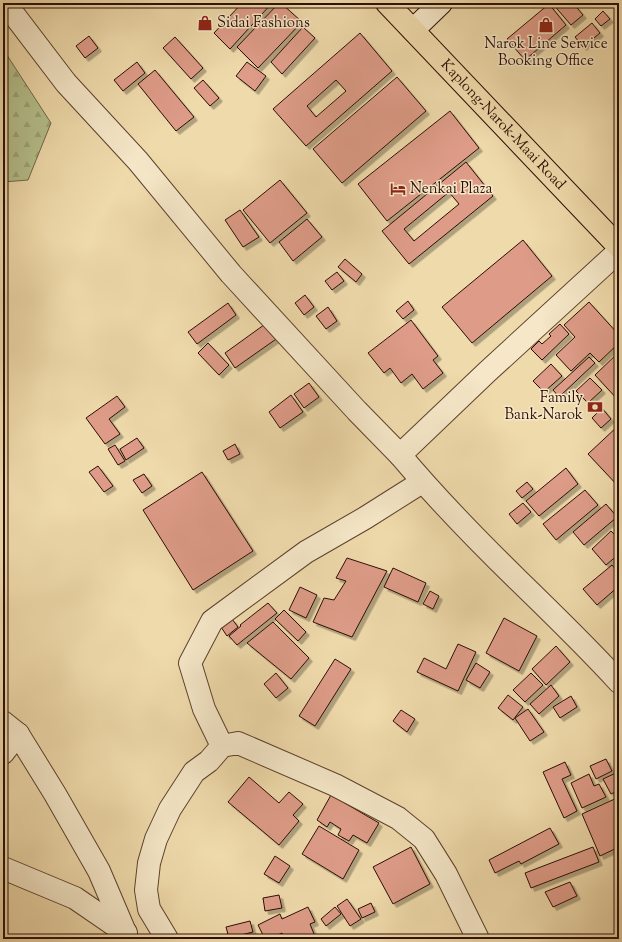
<svg xmlns="http://www.w3.org/2000/svg" width="622" height="942" font-family="'Sorts Mill Goudy',serif">
	<defs>
		<pattern id="forest-firs" width="22" height="20" patternUnits="userSpaceOnUse"><rect width="22" height="20" fill="#b5c08c"/><path d="M5 1l3.5 6h-7zM16 11l3.5 6h-7z" fill="#9ca477"/></pattern>
		<filter id="shadow"><feDropShadow dx="3.5" dy="3.5" stdDeviation="0" flood-color="#0004"/></filter>
	</defs>
	<rect width="100%" height="100%" fill="#efdaab"/>
	<filter id="stains"><feTurbulence type="fractalNoise" baseFrequency=".005" numOctaves="4"/><feColorMatrix values="0 0 0 0 .2 0 0 0 0 .09 0 0 0 0 .02 0 0 0 .5 -.17"/></filter>
	<radialGradient id="worn" r=".72"><stop offset=".6" stop-color="#630" stop-opacity="0"/><stop offset="1" stop-color="#630" stop-opacity=".3"/></radialGradient>
	<polygon fill="url(#forest-firs)" stroke="#706748" points="3,49 51,123 28,180 3,182"/>
	<g fill="#de9c88" stroke="#2c0e03" fill-rule="evenodd" filter="url(#shadow)">
		<polygon points="242,3 272,3 230,49 214,33"/>
		<polygon points="279,3 281,3 302,22 258,68 237,47"/>
		<polygon points="552,3 573,3 583,15 571,25"/>
		<polygon points="549,4 566,25 525,60 507,39"/>
		<polygon points="603,11 610,19 601,26 595,19"/>
		<polygon points="592,23 600,33 583,47 575,37"/>
		<polygon points="303,27 315,38 282,74 271,62"/>
		<path d="M360,33L392,71L306,146L273,109ZM336,80L346,91L316,117L307,106Z"/>
		<polygon points="89,36 98,48 85,58 76,46"/>
		<polygon points="175,37 203,68 191,79 163,48"/>
		<polygon points="137,62 145,73 123,91 114,80"/>
		<polygon points="247,62 266,76 255,91 236,76"/>
		<polygon points="155,70 194,117 176,131 138,84"/>
		<polygon points="397,77 426,111 342,183 313,149"/>
		<polygon points="203,80 219,98 210,106 194,88"/>
		<polygon points="450,111 479,148 387,221 358,184"/>
		<path d="M466,162L493,196L409,264L382,231ZM449,192L459,204L414,241L404,229Z"/>
		<polygon points="280,180 307,213 270,243 243,210"/>
		<polygon points="240,210 259,237 243,247 225,220"/>
		<polygon points="307,219 322,237 293,261 279,242"/>
		<polygon points="523,240 552,276 472,343 442,307"/>
		<polygon points="345,259 362,274 356,282 338,267"/>
		<polygon points="337,272 344,281 332,290 325,281"/>
		<polygon points="305,295 314,307 304,315 295,303"/>
		<polygon points="408,301 414,310 403,319 396,311"/>
		<polygon points="589,302 619,335 619,343 599,362 590,353 571,371 556,355 575,337 564,325"/>
		<polygon points="228,303 236,315 197,344 188,332"/>
		<polygon points="328,307 337,321 326,329 316,316"/>
		<polygon points="411,320 438,356 433,360 443,373 423,389 412,374 401,383 390,368 384,373 368,353"/>
		<polygon points="268,322 279,337 235,368 225,353"/>
		<polygon points="560,324 569,334 542,360 531,349 539,341 542,344 551,336 549,334"/>
		<polygon points="208,343 229,365 219,375 198,353"/>
		<polygon points="619,352 619,401 595,375"/>
		<polygon points="589,357 595,363 559,397 553,390"/>
		<polygon points="551,364 562,376 544,392 533,381"/>
		<polygon points="590,378 602,390 588,403 576,391"/>
		<polygon points="309,383 319,397 304,408 294,394"/>
		<polygon points="291,395 303,412 280,428 269,412"/>
		<polygon points="117,396 125,407 109,419 120,434 105,444 86,418"/>
		<polygon points="602,408 611,419 601,428 592,418"/>
		<polygon points="619,425 619,487 588,454"/>
		<polygon points="137,438 144,448 126,460 120,449"/>
		<polygon points="235,444 240,454 228,460 223,451"/>
		<polygon points="115,445 125,461 118,465 108,449"/>
		<polygon points="98,466 113,486 104,492 89,472"/>
		<polygon points="566,468 578,484 539,516 526,501"/>
		<polygon points="202,472 253,551 193,590 143,510"/>
		<polygon points="144,474 152,486 142,493 133,480"/>
		<polygon points="527,482 533,489 522,498 516,491"/>
		<polygon points="585,490 598,505 556,540 543,524"/>
		<polygon points="523,503 531,512 517,524 509,514"/>
		<polygon points="606,504 617,517 584,545 573,532"/>
		<polygon points="619,530 619,554 606,565 592,549 611,531 614,534"/>
		<polygon points="347,558 387,571 352,637 313,622 324,598 334,600 346,581 336,578"/>
		<polygon points="612,565 619,573 619,586 597,605 583,589"/>
		<polygon points="393,568 426,583 418,602 384,587"/>
		<polygon points="300,587 317,595 306,618 289,610"/>
		<polygon points="430,591 439,596 433,609 423,604"/>
		<polygon points="268,603 277,613 237,645 229,636 241,626 240,625"/>
		<polygon points="284,610 306,632 298,641 275,619"/>
		<polygon points="504,618 537,636 519,671 486,653"/>
		<polygon points="232,619 238,627 227,636 221,627"/>
		<polygon points="273,622 309,658 291,679 247,643"/>
		<polygon points="458,644 476,652 458,691 417,672 424,658 446,669"/>
		<polygon points="556,646 570,662 546,685 532,669"/>
		<polygon points="335,659 351,669 315,726 299,716"/>
		<polygon points="476,663 490,672 480,688 466,680"/>
		<polygon points="276,673 288,688 276,698 264,684"/>
		<polygon points="531,673 543,685 525,702 513,690"/>
		<polygon points="551,685 559,696 539,714 530,704"/>
		<polygon points="508,695 523,707 513,720 498,708"/>
		<polygon points="571,696 577,707 560,718 553,707"/>
		<polygon points="528,709 544,732 530,741 515,718"/>
		<polygon points="401,710 415,719 407,732 393,721"/>
		<polygon points="606,759 612,771 596,779 590,766"/>
		<polygon points="565,762 571,775 562,779 577,811 564,818 543,772"/>
		<polygon points="619,765 619,790 611,794 603,779 618,772 615,767"/>
		<polygon points="589,774 594,786 599,784 606,797 582,808 571,783"/>
		<polygon points="249,777 279,803 289,792 303,804 293,815 299,821 279,845 228,802"/>
		<polygon points="331,795 379,823 367,843 353,835 349,841 338,835 341,829 330,822 327,827 317,820"/>
		<polygon points="619,797 619,847 600,856 582,814"/>
		<polygon points="319,826 359,850 343,879 302,854"/>
		<polygon points="550,828 559,844 521,864 519,861 495,873 489,860"/>
		<polygon points="411,847 430,884 393,904 373,867"/>
		<polygon points="593,847 599,862 531,888 525,873"/>
		<polygon points="275,856 290,866 279,883 264,874"/>
		<polygon points="570,882 577,896 553,907 545,892"/>
		<polygon points="279,895 282,908 265,911 263,898"/>
		<polygon points="347,899 361,919 350,926 337,906"/>
		<polygon points="371,903 375,912 362,918 358,909"/>
		<polygon points="308,907 315,922 310,924 316,939 285,939 282,933 270,939 265,939 258,925 280,914 282,919"/>
		<polygon points="335,907 341,914 326,926 321,919"/>
		<polygon points="250,921 253,932 229,938 226,927"/>
	</g>
	<g fill="none" stroke-linecap="round" stroke-linejoin="round">
		<g stroke="#5d412d" stroke-width="24">
			<g id="street">
				<polyline points="5,3 66,83 138,161 231,274 357,411 400,455"/>
				<path d="M619,251L487,372L400,455C437,499 478,541 519,581C553,614 587,647 619,682"/>
				<polyline points="3,722 18,734 55,794 99,871 125,932"/>
				<polyline points="222,746 204,709 190,663 212,621 306,552 365,518 422,482"/>
				<polyline points="3,753 18,734"/>
				<polyline points="3,868 75,898 126,933"/>
				<polyline points="167,939 149,909 146,890 149,863 156,839 170,809 194,772 209,761 222,746 238,743 335,785 398,818 424,839 446,874 478,939"/>
			</g>
		</g>
		<g stroke="#2c0e03" stroke-width="24">
			<polyline id="secondary" points="413,30 441,3"/>
		</g>
		<g stroke="#2c0e03" stroke-width="24">
			<g id="highway">
				<path id="s1" d="M387,3L619,247"/>
			</g>
		</g>
		<use href="#street" stroke="#f5e7c8" stroke-width="22"/>
		<use href="#secondary" stroke="#f5e7c8" stroke-width="22"/>
		<use href="#highway" stroke="#efdaab" stroke-width="22"/>
	</g>
	<defs>
		<g id="shop-bare" transform="scale(1.2)"><path d="M-5-2.5h2.3a2.7 3.5 0 0 1 5.4 0H5L5.5 6h-11ZM-1.5-2.5h3a1.5 2.3 0 0 0-3 0Z" fill="#8f2418" stroke="#f5e7c8" stroke-width="2.5" paint-order="stroke"/></g>
		<g id="hotel-bare" transform="scale(1.2)"><path d="M-6-4.5h1.5V1H6V5H4.5V3h-9V5H-6ZM-4 0a1.8 1.8 0 1 1 3.6 0ZM.5 0V-2.5h3Q6-2.5 6 0Z" fill="#8f2418" stroke="#f5e7c8" stroke-width="2.5" paint-order="stroke"/></g>
		<g id="bank-bare" transform="scale(1.2)"><path d="M-6-4H6V4H-6ZM0-2.3a2.3 2.3 0 1 0 0 4.6a2.3 2.3 0 1 0 0-4.6Z" fill="#8f2418" stroke="#f5e7c8" stroke-width="2.5" paint-order="stroke"/></g>
	</defs>
	<g fill-rule="evenodd">
		<use href="#shop-bare" x="205" y="23"/>
		<use href="#shop-bare" x="546" y="25"/>
		<use href="#hotel-bare" x="398" y="189"/>
		<use href="#bank-bare" x="595" y="407"/>
	</g>
	<g text-anchor="middle" dominant-baseline="central" stroke-width="3" stroke-linejoin="round" paint-order="stroke">
		<g font-size="15" fill="#2c0e03" stroke="#f5e7c8" text-anchor="start">
			<text x="217" y="23">Sidai Fashions</text>
			<text x="546" y="44" text-anchor="middle">Narok Line Service<tspan x="546" dy="17">Booking Office</tspan></text>
			<text x="410" y="189">Nenkai Plaza</text>
			<text x="583" y="398" text-anchor="end">Family<tspan x="583" dy="17">Bank-Narok</tspan></text>
		</g>
		<g font-size="15" fill="#2c0e03" stroke="#f5e7c8">
			<text stroke="none"><textPath href="#s1" startOffset="168">Kaplong-Narok-Maai Road</textPath></text>
		</g>
	</g>
	<rect width="622" height="942" fill="none" stroke="#efdaab" stroke-width="16"/>
	<rect x="4" y="4" width="614" height="934" fill="none" stroke="#2c0e03" stroke-width="2"/>
	<rect x="8" y="8" width="606" height="926" fill="none" stroke="#2c0e03"/>
	<rect width="100%" height="100%" filter="url(#stains)"/>
	<rect width="100%" height="100%" fill="url(#worn)"/>
</svg>
